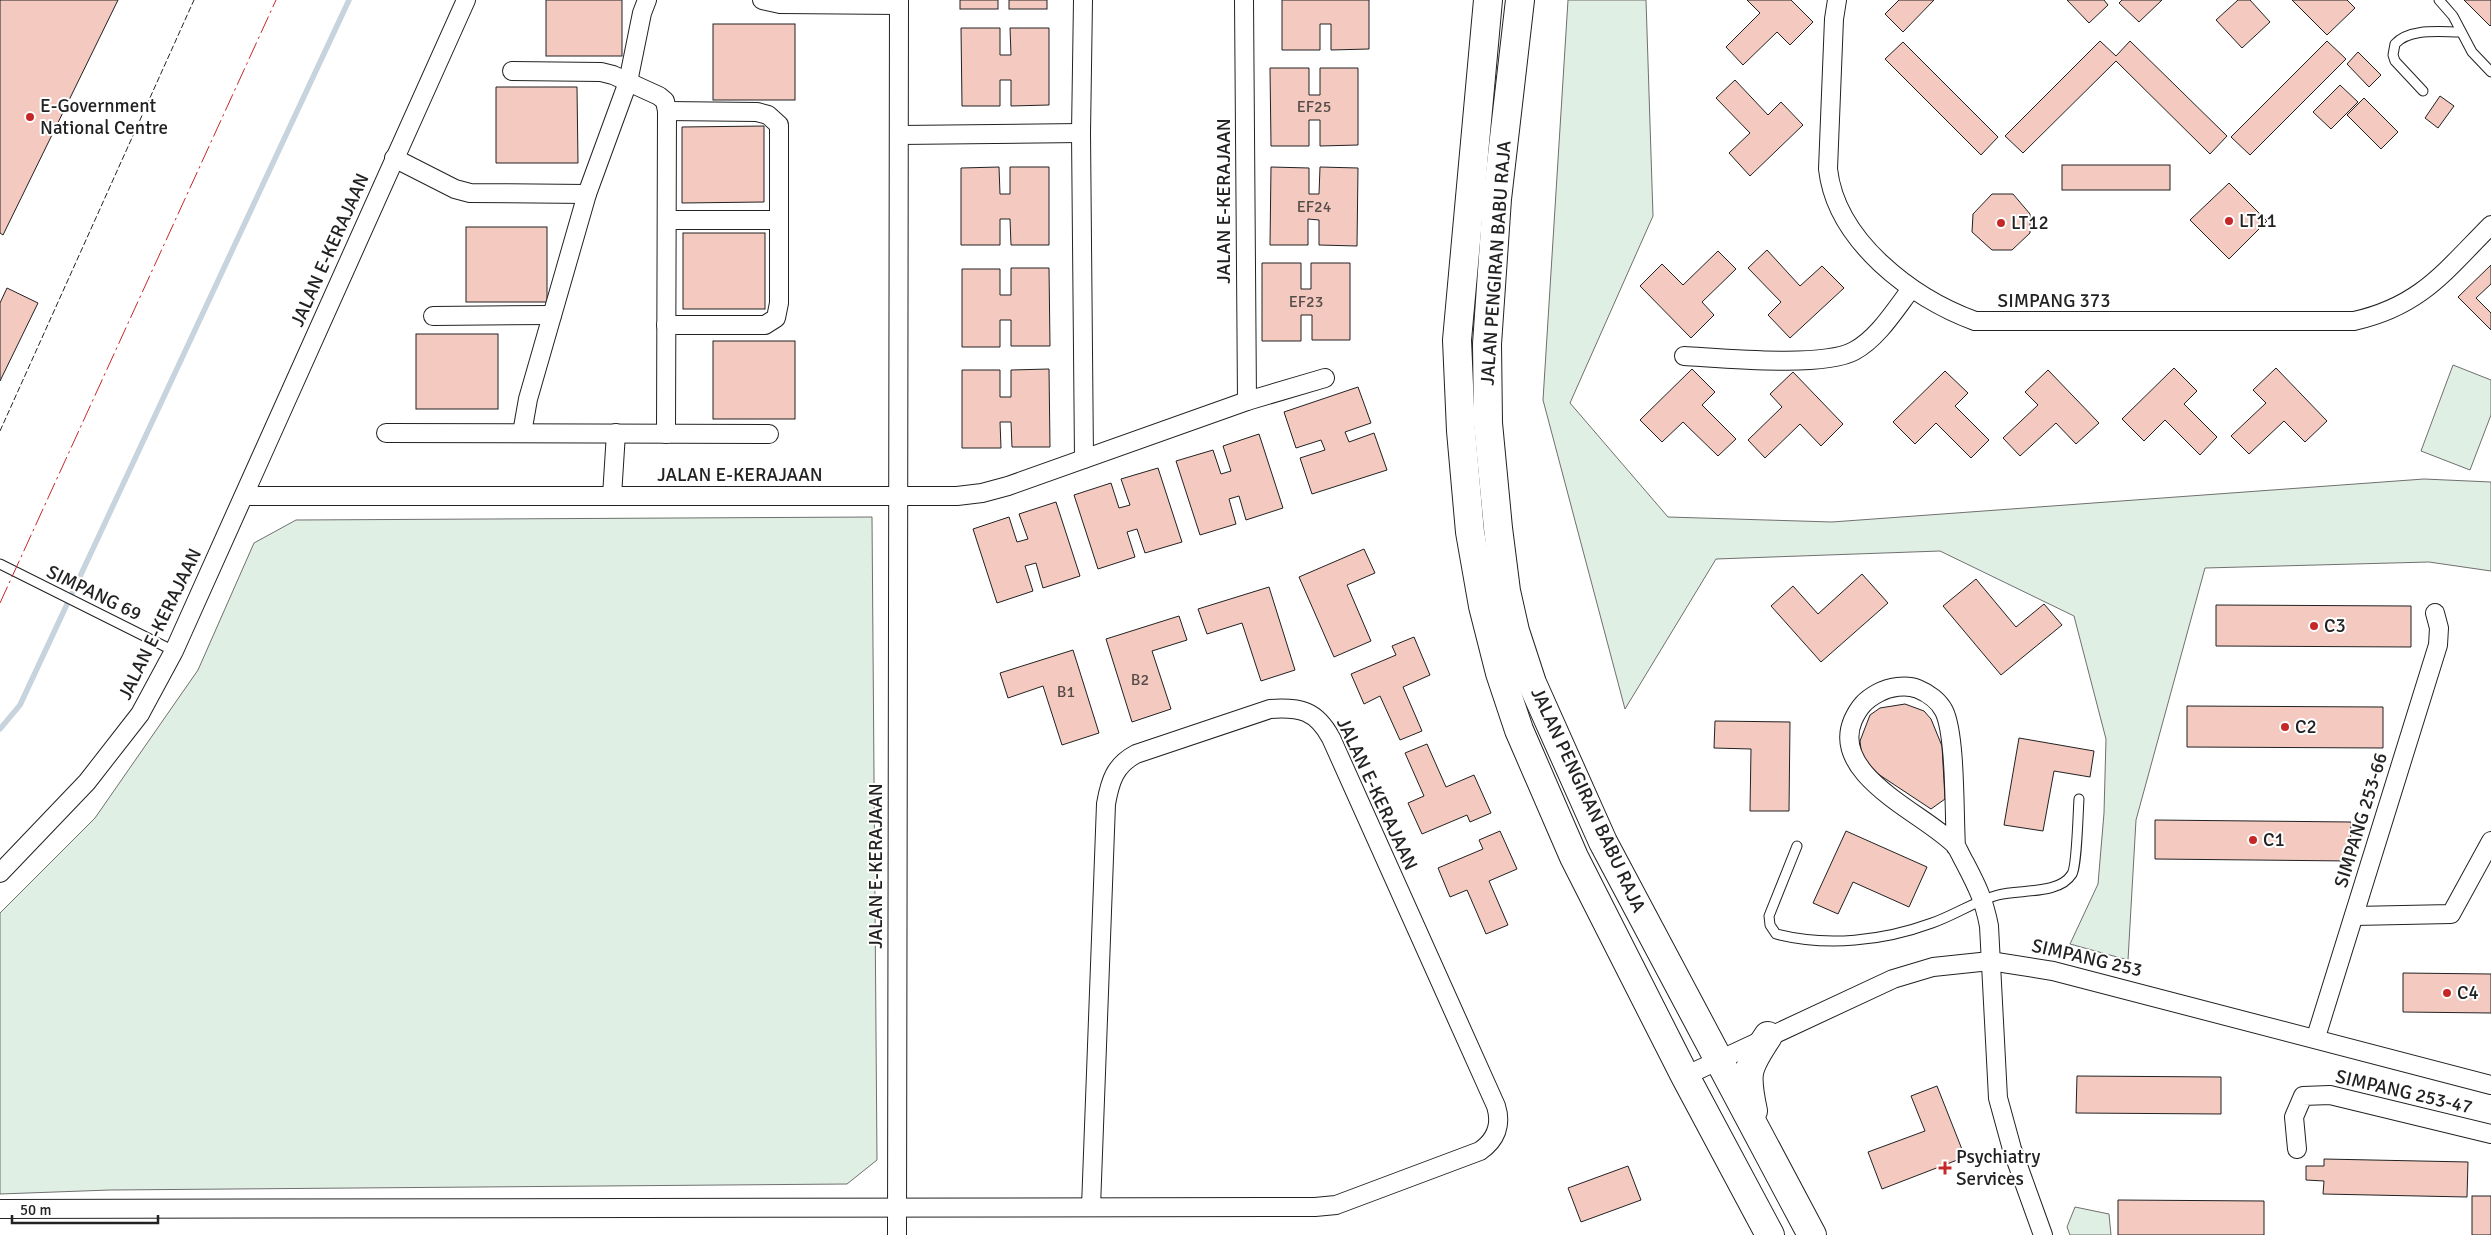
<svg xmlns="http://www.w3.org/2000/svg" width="2491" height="1235" font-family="Signika,sans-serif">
	<rect width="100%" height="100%" fill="#fff"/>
	<g fill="#e0efe3" stroke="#6f6f6f">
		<polygon points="1568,0 1646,0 1653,216 1570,403 1668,517 1832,522 2424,479 2491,482 2491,571 2429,562 2205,568 2136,820 2128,960 2070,944 2098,884 2104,813 2106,739 2074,616 1940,551 1716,559 1625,709 1543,400"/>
		<polygon points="2453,365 2491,380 2491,415 2470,470 2421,451"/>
		<polygon points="872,517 877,1160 847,1184 110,1190 0,1194 0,913 95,818 198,670 254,543 296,520"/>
		<polygon points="2075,1207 2109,1214 2111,1235 2070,1235 2067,1227"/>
	</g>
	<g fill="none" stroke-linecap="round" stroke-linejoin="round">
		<polyline stroke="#c7d3dd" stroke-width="5.5" points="0,729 20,705 349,0"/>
	</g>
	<g fill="#f3c9c0" stroke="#222">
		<polygon points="0,0 118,0 3,235 0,233"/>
		<rect x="546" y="0" width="76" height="56"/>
		<rect x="960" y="0" width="38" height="9"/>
		<rect x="1009" y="0" width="38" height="9"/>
		<polygon points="1282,0 1369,0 1369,49 1331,50 1331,24 1320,24 1320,50 1282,50"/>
		<polygon points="1747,0 1791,0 1813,22 1790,45 1777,32 1743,65 1726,47 1760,13"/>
		<polygon points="1899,0 1934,0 1903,32 1885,14"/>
		<polygon points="2067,0 2104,0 2108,5 2089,23"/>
		<polygon points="2122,0 2162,0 2139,22 2119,3"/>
		<polygon points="2238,0 2250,0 2270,22 2242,48 2216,20"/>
		<polygon points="2292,0 2347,0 2355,8 2327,35"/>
		<polygon points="2464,0 2491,0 2491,25 2490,26"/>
		<rect x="713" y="24" width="82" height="76"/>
		<polygon points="961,28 1000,28 1000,55 1011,55 1010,28 1049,28 1049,105 1011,106 1011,80 1000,80 1000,106 962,106"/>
		<polygon points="2100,41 2116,56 2130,41 2227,136 2210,154 2116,61 2023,153 2005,136"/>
		<polygon points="2327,41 2346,59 2250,155 2231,137"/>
		<polygon points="1903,42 1998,137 1981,155 1885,59"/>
		<polygon points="2358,52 2381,75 2369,87 2347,64"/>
		<polygon points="1270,68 1309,68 1309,95 1320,95 1320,68 1358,68 1358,145 1320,146 1320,120 1309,120 1309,146 1271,146"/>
		<polygon points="1735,80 1768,115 1781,102 1803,125 1750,176 1729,153 1750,133 1716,98"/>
		<polygon points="2340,85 2358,102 2331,129 2313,112"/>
		<polygon points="496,87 577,87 578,163 496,163"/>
		<polygon points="2440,96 2454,106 2438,128 2425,118"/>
		<polygon points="2364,98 2398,132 2381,149 2347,115"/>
		<polygon points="764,126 764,202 682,203 682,127"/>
		<rect x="2062" y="165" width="108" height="25"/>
		<polygon points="999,167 1000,194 1010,194 1010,167 1049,167 1049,245 1011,245 1010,219 1000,219 1000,245 961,245 961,168"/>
		<polygon points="1271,167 1309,168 1309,194 1319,194 1320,167 1358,168 1357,246 1319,245 1319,220 1308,219 1308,245 1270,245"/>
		<polygon points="2229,183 2267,221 2229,259 2190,220"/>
		<polygon points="1992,194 2013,194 2030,214 2030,233 2012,250 1992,250 1972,232 1973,214"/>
		<rect x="466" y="227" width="81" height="75"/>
		<rect x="683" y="233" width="82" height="76"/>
		<polygon points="1767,250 1800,286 1822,266 1844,288 1790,338 1768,315 1781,302 1748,268"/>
		<polygon points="1718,251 1736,269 1702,302 1714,315 1691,338 1640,286 1662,264 1683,285"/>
		<polygon points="1262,263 1301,263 1301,289 1311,289 1311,263 1350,263 1350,340 1312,340 1312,315 1301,315 1301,341 1262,341"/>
		<polygon points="2491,265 2491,284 2476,298 2491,313 2491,330 2458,297"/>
		<polygon points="1011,268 1049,268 1050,346 1011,346 1011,320 1000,320 1000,347 962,347 962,269 1000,269 1000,295 1011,295"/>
		<polygon points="7,288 38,303 0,381 0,303"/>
		<rect x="416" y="334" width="82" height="75"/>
		<rect x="713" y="341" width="82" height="78"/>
		<polygon points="2174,368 2197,391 2184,404 2217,437 2200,455 2165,420 2144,441 2122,419"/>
		<polygon points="2276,368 2327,421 2305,442 2284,421 2249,454 2231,436 2266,403 2253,390"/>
		<polygon points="1049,369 1050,447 1012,447 1011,422 1000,422 1001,448 962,448 962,370 1000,370 1000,397 1011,397 1011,370"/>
		<polygon points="1692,369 1715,392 1702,405 1736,439 1718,456 1683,422 1662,442 1640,420"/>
		<polygon points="2048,370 2099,423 2076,444 2056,423 2020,456 2003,438 2038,405 2025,392"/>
		<polygon points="1945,371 1968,393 1955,406 1989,440 1971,458 1936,423 1915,444 1893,422"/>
		<polygon points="1793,372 1843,424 1821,446 1800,424 1765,458 1748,440 1782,407 1770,394"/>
		<polygon points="1358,387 1371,423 1345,432 1349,442 1374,433 1387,470 1312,494 1300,458 1325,450 1321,440 1296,448 1284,412"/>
		<polygon points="1259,434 1283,508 1246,520 1239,496 1229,499 1236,524 1200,535 1176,461 1213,450 1221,474 1231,471 1223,446"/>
		<polygon points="1158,468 1182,542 1145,553 1137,529 1127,532 1135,557 1098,569 1074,495 1111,483 1119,508 1130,505 1121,479"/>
		<polygon points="1056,502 1080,576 1043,588 1036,563 1025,566 1033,591 997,603 973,529 1009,517 1017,542 1028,539 1019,514"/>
		<polygon points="1364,549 1375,573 1347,585 1371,641 1334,657 1299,577"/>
		<polygon points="1862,574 1888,603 1821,662 1771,606 1793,586 1818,614"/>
		<polygon points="1976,579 2016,627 2044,604 2062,625 2001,675 1943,606"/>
		<polygon points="1269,587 1295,670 1261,681 1242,623 1207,634 1198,609"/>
		<polygon points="2216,605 2411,606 2411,647 2216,646"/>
		<polygon points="1179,616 1187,640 1152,651 1171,709 1132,722 1106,639"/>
		<polygon points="1414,637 1430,675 1403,687 1422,731 1400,740 1380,696 1364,704 1351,674 1396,655 1392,646"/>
		<polygon points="1073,650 1099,733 1062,745 1043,686 1008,698 1000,673"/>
		<polygon points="1905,704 1924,711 1931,719 1942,746 1945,799 1931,809 1866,766 1862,758 1860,741 1870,715 1880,708"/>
		<polygon points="2187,706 2383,707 2383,748 2187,747"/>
		<polygon points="1715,721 1790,722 1789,811 1750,811 1751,749 1714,748"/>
		<polygon points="2019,738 2094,751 2090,777 2054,771 2043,831 2004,825"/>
		<polygon points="1427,744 1446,787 1474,775 1491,813 1470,822 1467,815 1422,834 1408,803 1424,796 1405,753"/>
		<polygon points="2155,820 2351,822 2350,861 2155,859"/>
		<polygon points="1500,831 1517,869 1489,881 1508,925 1486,934 1467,890 1450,897 1438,868 1483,849 1479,840"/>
		<polygon points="1846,831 1927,867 1909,907 1853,882 1838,914 1813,903"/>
		<polygon points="2403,973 2491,974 2491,1013 2403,1012"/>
		<polygon points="2077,1076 2221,1077 2221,1114 2076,1113"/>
		<polygon points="1937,1086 1965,1157 1882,1189 1868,1152 1925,1131 1911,1096"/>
		<polygon points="2324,1159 2468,1162 2467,1197 2323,1194 2324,1181 2306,1180 2306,1166 2324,1166"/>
		<polygon points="1628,1166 1641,1200 1581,1222 1568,1188"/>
		<rect x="2472" y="1196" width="19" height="39"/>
		<polygon points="2118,1200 2264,1201 2264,1235 2118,1235"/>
	</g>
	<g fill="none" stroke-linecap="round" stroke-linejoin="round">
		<g stroke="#222" stroke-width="11">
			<g id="lane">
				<polyline points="2439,0 2453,16 2472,52 2491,72"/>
				<path d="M2423,91L2395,61L2393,55L2395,44C2409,28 2440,32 2459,32"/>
				<polyline points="0,564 174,651"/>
				<path d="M1797,846L1769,916L1770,925L1776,934C1827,947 1883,941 1932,923C1955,915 1975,901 1998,895C2020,889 2059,895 2072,874C2077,866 2078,812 2079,799"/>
			</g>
		</g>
		<g stroke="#222" stroke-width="20">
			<g id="street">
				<polyline points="762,0 780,4 899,5"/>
				<polyline points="1083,0 1081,133 1084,459"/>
				<polyline points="1244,0 1247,401"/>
				<path d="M1837,0L1834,19L1828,169C1836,241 1912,298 1975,321H2354C2421,306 2445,271 2491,225"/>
				<polyline points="512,71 601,72 613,75 659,96 665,101 667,111 666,434"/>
				<polyline points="900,135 1081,133"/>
				<polyline points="394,158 455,189 470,193 587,194"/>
				<polyline points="667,220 779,220"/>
				<polyline points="433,316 552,315"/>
				<polyline points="666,325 765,325 776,318 779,303 779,125 768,115 757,112 667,111"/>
				<path d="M1684,356C1722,358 1823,368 1854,351C1878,338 1895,310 1911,289"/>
				<polyline points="386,433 769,434"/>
				<polyline points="522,433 528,399 587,194 628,82 642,13 647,0"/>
				<polyline points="244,496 957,496 982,493 1008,486 1247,401 1325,378"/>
				<polyline points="612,496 616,433"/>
				<path d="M1956,847C1954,816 1956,735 1944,711C1939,701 1928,693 1918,689C1906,684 1889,687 1878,693C1865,700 1859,707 1853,720C1829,776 1926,814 1956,846C1959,851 1962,858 1965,863C1977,886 1984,900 1989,926L1998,1098L2012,1149L2043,1235"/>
				<polyline points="0,873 87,782 140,714 174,651 466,0"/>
				<polyline points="2354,916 2451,914 2491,841"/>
				<polyline points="2316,1037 2438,645 2439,628 2435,613"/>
				<polyline points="1685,1076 1893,979 1933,967 1990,961 2053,971 2491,1085"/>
				<polyline points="2297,1149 2294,1117 2303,1096 2330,1095 2491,1134"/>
				<path d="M0,1209L1315,1207L1336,1205L1480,1151C1496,1140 1502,1125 1496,1106L1331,738C1316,710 1300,707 1270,709L1136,754C1115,765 1110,781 1106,804L1091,1207"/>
				<polyline points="897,1235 899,0"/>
			</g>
		</g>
		<g stroke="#222" stroke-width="30">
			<g id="primary">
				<polyline points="1488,0 1457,340 1461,431 1470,532 1483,606 1500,673 1519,730 1574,857 1685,1076 1770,1235"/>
				<polyline points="1520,0 1497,199 1487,344 1488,423 1498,528 1506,591 1515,631 1532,683 1603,842 1812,1235"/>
				<path d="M1753,1111C1745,1073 1746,1069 1768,1036"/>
			</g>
		</g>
		<use href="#lane" stroke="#fff" stroke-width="9"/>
		<use href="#street" stroke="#fff" stroke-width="18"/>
		<use href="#primary" stroke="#fff" stroke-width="28"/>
		<polyline stroke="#222" stroke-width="1" stroke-dasharray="6 2.5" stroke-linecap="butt" points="0,431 194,0"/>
		<polyline stroke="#c62828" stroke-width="1" stroke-dasharray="18 4 2.5 4" stroke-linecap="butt" points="0,603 276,0"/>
	</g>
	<g fill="#c62828" stroke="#fff" stroke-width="2">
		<circle cx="30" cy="117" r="5"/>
		<circle cx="2229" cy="221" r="5"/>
		<circle cx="2001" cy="223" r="5"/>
		<circle cx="2314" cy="626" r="5"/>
		<circle cx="2285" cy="727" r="5"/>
		<circle cx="2253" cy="840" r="5"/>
		<circle cx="2447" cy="993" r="5"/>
		<path d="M1942.5 1160.5h5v5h5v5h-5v5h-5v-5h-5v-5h5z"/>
	</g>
	<g text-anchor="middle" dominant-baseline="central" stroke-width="4" stroke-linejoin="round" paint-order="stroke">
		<g font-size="16" fill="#564c4a">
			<text x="1314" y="107">EF25</text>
			<text x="1314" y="207">EF24</text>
			<text x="1306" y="302">EF23</text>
			<text x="1140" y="680">B2</text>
			<text x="1066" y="692">B1</text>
		</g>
		<g font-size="19" fill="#222" stroke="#fff" text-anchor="start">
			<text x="40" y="106">E-Government<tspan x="40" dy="22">National Centre</tspan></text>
			<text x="2239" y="221">LT11</text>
			<text x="2011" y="223">LT12</text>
			<text x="2324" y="626">C3</text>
			<text x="2295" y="727">C2</text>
			<text x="2263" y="840">C1</text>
			<text x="2457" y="993">C4</text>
			<text x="1956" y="1157">Psychiatry<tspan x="1956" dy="22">Services</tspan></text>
		</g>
		<g font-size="19" fill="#222" stroke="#fff">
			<text transform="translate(1224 201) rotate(-90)">JALAN E-KERAJAAN</text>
			<text transform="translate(330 250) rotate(-66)">JALAN E-KERAJAAN</text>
			<text transform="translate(1496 263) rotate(-86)">JALAN PENGIRAN BABU RAJA</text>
			<text x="2054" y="301">SIMPANG 373</text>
			<text x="740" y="475">JALAN E-KERAJAAN</text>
			<text transform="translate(94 593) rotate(26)">SIMPANG 69</text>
			<text transform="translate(160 624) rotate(-64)">JALAN E-KERAJAAN</text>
			<text transform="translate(1377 794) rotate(65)">JALAN E-KERAJAAN</text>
			<text transform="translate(1588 800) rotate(65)">JALAN PENGIRAN BABU RAJA</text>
			<text transform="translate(2361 820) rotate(-73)">SIMPANG 253-66</text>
			<text transform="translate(876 866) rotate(-90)">JALAN E-KERAJAAN</text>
			<text transform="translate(2087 958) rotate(13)">SIMPANG 253</text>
			<text transform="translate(2404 1092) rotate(13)">SIMPANG 253-47</text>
		</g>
	</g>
	<path d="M12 1215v8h146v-8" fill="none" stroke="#222222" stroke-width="2.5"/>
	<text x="20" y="1215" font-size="15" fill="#222222" stroke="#ffffff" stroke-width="4" paint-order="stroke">50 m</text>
</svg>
